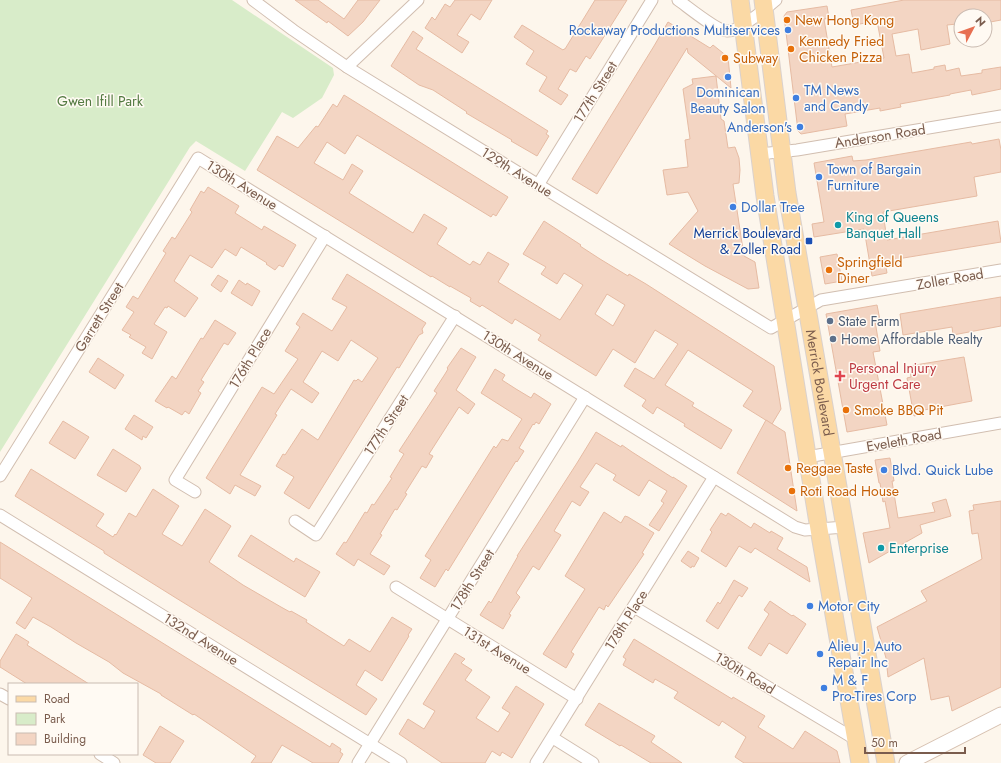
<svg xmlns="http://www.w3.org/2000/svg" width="1001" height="763" font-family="Jost,sans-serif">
	<rect width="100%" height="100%" fill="#fdf6ec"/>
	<polygon fill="#d8ecc9" points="0,0 232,0 333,68 334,75 322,98 293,118 282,112 245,171 196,141 190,147 0,452"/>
	<g fill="#f3d5c3" stroke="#e6bba3" fill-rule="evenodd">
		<polygon points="295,0 318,0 344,19 358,0 380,0 363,22 348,36 328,21 327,23"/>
		<polygon points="455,0 492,0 480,20 471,14 457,35 469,42 462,53 425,28 432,17 435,20 445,4 450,7"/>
		<polygon points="595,0 627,0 590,59 586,56 576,72 570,69 558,89 568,95 561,105 539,91 547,77 526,64 534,51 514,37 522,25 563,50 564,49 565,49"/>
		<polygon points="904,0 1001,0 1001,20 985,23 985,16 959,16 960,19 956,20 957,24 947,25 950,44 921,50 918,29 892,34 896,56 909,54 912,73 934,69 934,67 945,65 946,71 959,68 961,76 982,73 982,70 1001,67 1001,89 972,95 971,90 950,94 950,95 900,104 901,107 880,111 880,108 845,114 847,126 801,134 798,131 784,16 787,12 827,6 829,18 824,19 832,67 884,58 877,21 854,25 851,10"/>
		<polygon points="668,22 710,48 713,45 728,57 731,88 688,53 687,48 597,194 572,179 654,46"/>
		<polygon points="413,31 423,38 416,49 548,131 546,134 549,136 537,156 511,141 512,140 466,113 467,112 433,90 419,85 391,66"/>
		<polygon points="716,76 721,119 724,121 728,148 735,147 739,158 740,170 739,183 733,184 744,256 755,262 759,288 748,289 705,266 669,244 698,211 688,192 667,195 663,170 688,167 685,140 690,139 683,89 693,84 692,79"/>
		<path d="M344,95L508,197L496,216L493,214L491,217L357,135L345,154L327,142L314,163L343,180L352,164L363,171L349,193L413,233L424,214L447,228L437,244L470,265L473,261L480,265L488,252L509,264L498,282L560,320L583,285L564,273L557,284L541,274L546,267L523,254L544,221L581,245L580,246L600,259L628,276L629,274L646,284L774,366L781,409L772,424L743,406L753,391L688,350L665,385L694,403L692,406L732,430L721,449L684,426L685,424L657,407L653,414L642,406L646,400L624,386L635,368L654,379L678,344L655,330L635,363L613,349L596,376L538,340L541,335L515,319L512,324L482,305L480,307L470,301L471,298L450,286V287L432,276L431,277L257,170L277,136L298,148L316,126L318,127L333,104L337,107ZM607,294L625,305L613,326L595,314Z"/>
		<polygon points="999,139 1001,150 1001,172 974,177 977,196 883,212 887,240 998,221 1001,242 885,261 887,273 872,276 864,229 814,237 812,224 824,222 814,163 852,156 853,161 866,160 971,142 972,144"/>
		<polygon points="208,187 239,206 235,213 262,230 264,226 296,245 283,267 279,265 275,270 266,264 267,263 241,247 236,256 225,249 212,268 190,255 174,281 198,298 185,317 168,306 167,308 165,307 154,324 167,332 152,359 142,353 146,347 129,337 131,335 122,330 134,312 126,307 133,296 138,299 166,253 163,251 172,237 175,239 192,212 190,210 201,191 204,193"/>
		<polygon points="837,254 842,281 825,284 820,257"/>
		<polygon points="347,274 426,323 422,329 423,333 419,335 399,368 397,367 309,509 284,493 294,477 276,466 283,454 285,455 302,429 318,440 354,380 356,381 358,379 362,382 378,358 351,340 338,361 322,351 303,382 319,393 312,403 291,389 275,414 277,415 240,475 261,486 255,496 235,485 230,494 206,478 262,387 274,394 298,359 285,351 300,327 296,324 303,313 332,331 347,307 332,299"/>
		<polygon points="218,275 228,281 221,292 211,285"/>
		<polygon points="239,280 246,285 247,283 260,291 252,306 231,293"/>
		<polygon points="1001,297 1001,326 953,335 952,327 903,335 900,314"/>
		<polygon points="877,305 880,320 875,321 880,351 873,352 887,425 847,432 826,314"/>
		<polygon points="215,320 236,333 228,345 224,343 201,380 204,382 198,391 201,393 189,414 185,411 182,415 168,407 167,408 155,401 172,376 176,379 201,338 203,339"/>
		<polygon points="461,348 476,357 456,390 475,404 468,414 459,407 429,454 433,456 426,468 422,466 405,493 407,494 397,510 395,509 380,534 382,535 370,554 390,566 384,575 358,559 354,566 336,554 344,542 346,543 365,512 367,513 372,504 374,505 392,478 390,477 404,454 399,451 437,393 434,391 445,374 448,369 447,368"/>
		<polygon points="964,357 972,401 924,410 924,414 914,416 907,378 911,377 909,366"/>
		<polygon points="98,358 124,375 115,389 89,372"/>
		<polygon points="495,369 505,375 502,380 516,389 531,398 534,393 551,404 539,424 536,422 534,425 533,424 519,448 524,451 517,462 516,461 448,571 446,569 435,587 420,578 431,560 425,556 494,446 496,448 502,439 508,441 522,419 481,393"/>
		<polygon points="134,415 153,427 146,438 143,436 142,440 125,429"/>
		<polygon points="766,420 785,432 797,511 737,473"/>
		<polygon points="63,421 89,437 75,459 49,443"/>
		<polygon points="596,432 621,447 622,445 632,452 673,478 673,477 687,486 659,531 649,525 664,503 661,501 667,491 649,480 639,496 613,480 616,475 596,463 580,487 589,492 580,506 572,501 554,531 561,535 539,570 533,566 516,593 520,597 509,614 511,615 503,629 480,615 489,601 491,603 518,556 517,556 577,463"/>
		<polygon points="113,449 140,466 140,467 141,468 126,492 97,475"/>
		<polygon points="890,458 894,481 892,481 898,518 935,512 932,503 946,499 951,516 920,525 922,533 869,563 863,533 890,528 885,501 883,502 880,483 879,483 875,460"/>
		<polygon points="31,469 104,514 96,526 113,537 115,534 116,535 129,513 136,517 153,489 179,506 162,534 182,546 205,509 231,526 209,562 243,585 281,607 290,612 291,611 307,620 306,622 344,646 349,639 370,652 392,617 412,629 408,635 409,636 382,681 365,670 356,685 377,699 366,715 176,598 104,553 104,551 15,496"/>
		<polygon points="1001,501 1001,687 952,711 949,696 931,700 924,658 888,677 886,658 877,627 927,601 921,591 982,559 978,533 972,534 969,511 974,510 973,505"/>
		<polygon points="604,512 621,523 625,516 628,517 654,533 642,553 644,554 608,607 606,605 604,610 599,607 571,652 574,654 566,668 543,654 585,589 565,576"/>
		<polygon points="721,513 726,516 728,513 751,528 754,523 770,533 771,531 783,538 777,549 807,567 810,582 755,548 751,553 739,546 726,567 701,551 712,532 710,530"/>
		<polygon points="251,535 294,562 296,558 320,572 305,597 238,556"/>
		<polygon points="0,542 330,747 332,743 341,749 340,752 343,754 338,763 313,763 282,745 271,763 251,763 256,756 227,736 194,714 193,715 161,695 161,694 123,673 109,662 76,643 51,627 33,617 25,629 16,623 32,598 0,578"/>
		<polygon points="688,551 699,558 694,567 692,566 691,568 681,561"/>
		<polygon points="734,580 748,588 742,597 739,595 718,629 706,621 718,602 720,604"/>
		<polygon points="770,601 792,616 793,615 806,624 787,654 769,643 761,656 748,648 769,614 764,610"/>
		<polygon points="16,634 29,642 27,645 89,684 27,684 0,667 0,661"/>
		<polygon points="634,639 732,699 733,697 765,716 758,727 793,749 805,731 837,751 840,763 744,763 735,757 746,737 722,721 719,726 674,698 678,692 655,679 653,683 623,665 626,659 623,657"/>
		<polygon points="455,653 465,659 461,663 472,670 465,680 490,697 476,718 498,732 510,713 502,708 516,686 544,704 512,758 502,752 500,756 492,751 485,763 442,763 399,734 408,719 424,729 435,711 423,704"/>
		<polygon points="599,703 655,736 651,742 682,763 651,763 621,745 620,746 585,725"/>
		<polygon points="160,726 184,741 170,763 156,763 143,755"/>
	</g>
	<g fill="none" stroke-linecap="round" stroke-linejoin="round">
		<g stroke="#d1beb0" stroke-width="13">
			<g id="minor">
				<polyline points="253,0 293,30 347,67 771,328 821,300 1001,270"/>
				<path d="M678,0C688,7 717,31 727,31C739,32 766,8 776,0"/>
				<polyline points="347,67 418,0"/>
				<polyline points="759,154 797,150 1001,116"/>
				<polyline points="538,185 652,0"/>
				<polyline points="807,457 1001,423"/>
				<polyline points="0,476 198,158 795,527 805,530 845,527"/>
				<polyline points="195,492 175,480 325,236"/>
				<polyline points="0,515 401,763"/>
				<polyline points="295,521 316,535 455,316"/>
				<polyline points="396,587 577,699"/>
				<polyline points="634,607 855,739"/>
				<polyline points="0,694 9,699"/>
				<polyline points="553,738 593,763"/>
				<polyline points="100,754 114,763"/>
				<polyline points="358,763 585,397"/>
				<polyline points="536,763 714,477"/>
			</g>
		</g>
		<g stroke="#d6c0b0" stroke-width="17">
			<polyline id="secondary" points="907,763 1001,715"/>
		</g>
		<g stroke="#dad1cd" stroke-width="19">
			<g id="primary">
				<polyline points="740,0 765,196 819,529 860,763"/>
				<path id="s1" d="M763,0L787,193L886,763"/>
			</g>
		</g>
		<use href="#minor" stroke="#fff" stroke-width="11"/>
		<use href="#secondary" stroke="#fff" stroke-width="15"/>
		<use href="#primary" stroke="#fbd9a5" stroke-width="17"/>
	</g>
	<g fill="#e8710a" stroke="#fffaf3" stroke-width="1.5">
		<circle cx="787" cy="20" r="4"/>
		<circle cx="791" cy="49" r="4"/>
		<circle cx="725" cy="58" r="4"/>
		<circle cx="829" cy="270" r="4"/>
		<circle cx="846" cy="410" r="4"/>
		<circle cx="788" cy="468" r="4"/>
		<circle cx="792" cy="491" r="4"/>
	</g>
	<g fill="#3f7fe0" stroke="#fffaf3" stroke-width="1.5">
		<circle cx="788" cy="30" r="4"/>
		<circle cx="728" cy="77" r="4"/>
		<circle cx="796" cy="98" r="4"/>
		<circle cx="800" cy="127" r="4"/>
		<circle cx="819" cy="177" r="4"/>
		<circle cx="733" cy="207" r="4"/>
		<circle cx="884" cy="470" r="4"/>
		<circle cx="810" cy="606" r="4"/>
		<circle cx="820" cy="654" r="4"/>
		<circle cx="824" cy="688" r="4"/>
	</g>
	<g fill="#0f9aa8" stroke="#fffaf3" stroke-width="1.5">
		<circle cx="838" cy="225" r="4"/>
		<circle cx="881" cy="548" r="4"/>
	</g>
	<rect fill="#1a4fb4" stroke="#fffaf3" stroke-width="1.5" x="805" y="237" width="8" height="8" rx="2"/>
	<g fill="#5c6f8a" stroke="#fffaf3" stroke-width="1.5">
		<circle cx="830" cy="321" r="4"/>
		<circle cx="833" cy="339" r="4"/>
	</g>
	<path fill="#e0444e" stroke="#fffaf3" stroke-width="1.5" d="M838 370h4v4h4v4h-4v4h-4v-4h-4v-4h4z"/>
	<g text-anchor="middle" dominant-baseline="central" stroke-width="3" stroke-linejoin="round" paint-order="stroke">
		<g font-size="14" fill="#c56008" stroke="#fffaf3" text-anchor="start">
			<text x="795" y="20">New Hong Kong</text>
			<text x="799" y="41">Kennedy Fried<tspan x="799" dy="16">Chicken Pizza</tspan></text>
			<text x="733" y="58">Subway</text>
			<text x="837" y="262">Springfield<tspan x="837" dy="16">Diner</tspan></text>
			<text x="854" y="410">Smoke BBQ Pit</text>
			<text x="796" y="468">Reggae Taste</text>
			<text x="800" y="491">Roti Road House</text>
		</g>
		<g font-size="14" fill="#366cbe" stroke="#fffaf3" text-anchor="start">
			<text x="780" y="30" text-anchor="end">Rockaway Productions Multiservices</text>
			<text x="804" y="90">TM News<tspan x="804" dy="16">and Candy</tspan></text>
			<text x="728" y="92" text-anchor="middle">Dominican<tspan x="728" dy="16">Beauty Salon</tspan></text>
			<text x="792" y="127" text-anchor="end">Anderson's</text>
			<text x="827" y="169">Town of Bargain<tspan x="827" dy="16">Furniture</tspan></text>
			<text x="741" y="207">Dollar Tree</text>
			<text x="892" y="470">Blvd. Quick Lube</text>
			<text x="818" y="606">Motor City</text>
			<text x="828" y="646">Alieu J. Auto<tspan x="828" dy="16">Repair Inc</tspan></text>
			<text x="832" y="680">M &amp; F<tspan x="832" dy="16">Pro-Tires Corp</tspan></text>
		</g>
		<g font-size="14" fill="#7a5c4d" stroke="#fffaf3">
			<text transform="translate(595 92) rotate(-58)">177th Street</text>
			<text transform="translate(880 136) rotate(-9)">Anderson Road</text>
			<text transform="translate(517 172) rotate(32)">129th Avenue</text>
			<text transform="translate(242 185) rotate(32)">130th Avenue</text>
			<text transform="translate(950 279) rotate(-10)">Zoller Road</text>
			<text transform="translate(99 317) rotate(-58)">Garrett Street</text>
			<text transform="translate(518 355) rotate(32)">130th Avenue</text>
			<text transform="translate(250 358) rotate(-59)">176th Place</text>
			<text stroke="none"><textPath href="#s1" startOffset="387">Merrick Boulevard</textPath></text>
			<text transform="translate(386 425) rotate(-57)">177th Street</text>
			<text transform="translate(904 440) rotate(-10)">Eveleth Road</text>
			<text transform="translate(472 580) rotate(-58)">178th Street</text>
			<text transform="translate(626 620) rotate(-58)">178th Place</text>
			<text transform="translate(201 639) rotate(32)">132nd Avenue</text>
			<text transform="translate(497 650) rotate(32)">131st Avenue</text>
			<text transform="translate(745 673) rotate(31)">130th Road</text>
		</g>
		<g font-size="14" fill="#537a41" stroke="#fffaf3">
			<text x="100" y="101">Gwen Ifill Park</text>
		</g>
		<g font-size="14" fill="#0d838f" stroke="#fffaf3" text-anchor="start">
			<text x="846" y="217">King of Queens<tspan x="846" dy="16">Banquet Hall</tspan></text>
			<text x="889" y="548">Enterprise</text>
		</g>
		<g font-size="14" fill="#164399" stroke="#fffaf3" text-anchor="end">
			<text x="801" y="233">Merrick Boulevard<tspan x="801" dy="16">&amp; Zoller Road</tspan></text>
		</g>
		<g font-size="14" fill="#4e5e75" stroke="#fffaf3" text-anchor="start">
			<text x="838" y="321">State Farm</text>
			<text x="841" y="339">Home Affordable Realty</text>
		</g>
		<g font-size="14" fill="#be3a42" stroke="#fffaf3" text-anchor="start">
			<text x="849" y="368">Personal Injury<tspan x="849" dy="16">Urgent Care</tspan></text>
		</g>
	</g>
	<rect x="8" y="683" width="130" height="72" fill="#fffaf3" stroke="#cabbb1"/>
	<rect x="16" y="696" width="20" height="6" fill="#fbd9a5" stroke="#cabbb1"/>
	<text x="44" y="703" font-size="12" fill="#7a5c4d">Road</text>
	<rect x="16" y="713" width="20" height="12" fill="#d8ecc9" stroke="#cabbb1"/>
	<text x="44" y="723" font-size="12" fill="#7a5c4d">Park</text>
	<rect x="16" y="733" width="20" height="12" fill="#f3d5c3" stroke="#cabbb1"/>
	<text x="44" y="743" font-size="12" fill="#7a5c4d">Building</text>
	<g transform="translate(973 28) rotate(49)"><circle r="19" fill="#fffaf3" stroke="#cabbb1"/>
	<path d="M0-3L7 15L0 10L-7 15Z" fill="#e76f51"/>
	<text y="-6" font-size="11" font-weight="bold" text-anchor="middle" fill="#7a5c4d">N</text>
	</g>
	<path d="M865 747v6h100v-6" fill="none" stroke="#7a5c4d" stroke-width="2"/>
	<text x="871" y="747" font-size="12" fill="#7a5c4d" stroke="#fffaf3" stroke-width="3" paint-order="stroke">50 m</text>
</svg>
